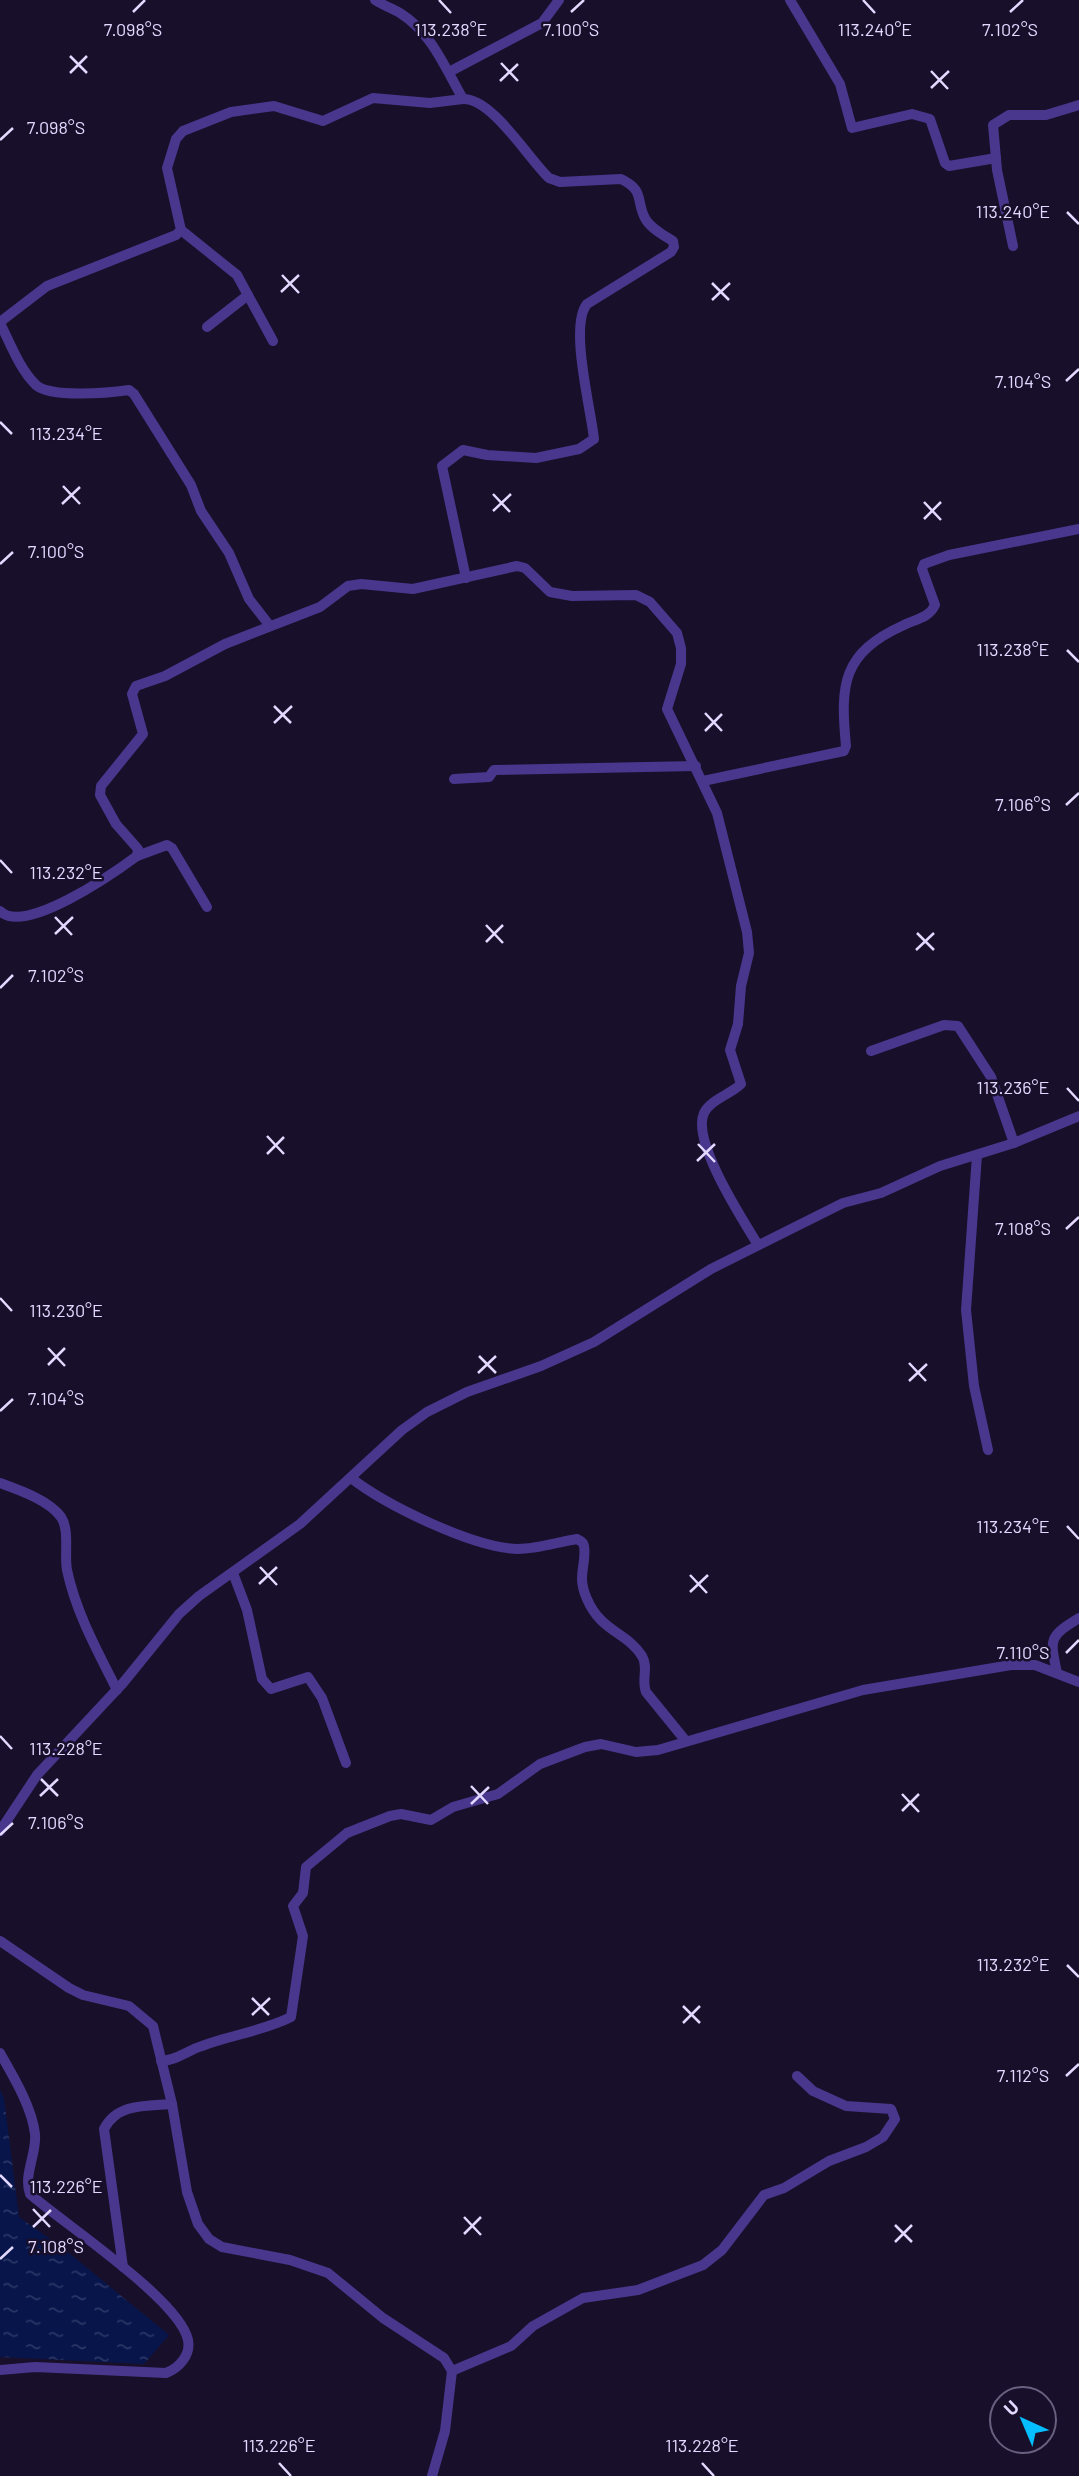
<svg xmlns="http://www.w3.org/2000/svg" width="1079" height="2476" font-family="Barlow,sans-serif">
	<defs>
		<pattern id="water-ripples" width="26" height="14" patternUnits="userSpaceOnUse" patternTransform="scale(1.75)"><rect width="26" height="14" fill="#07154b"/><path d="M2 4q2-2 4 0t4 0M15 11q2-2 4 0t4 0" fill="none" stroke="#2b3666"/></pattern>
	</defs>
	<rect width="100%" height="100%" fill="#180f2a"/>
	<polygon fill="url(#water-ripples)" points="0,2090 4,2098 19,2217 64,2249 169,2335 144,2364 0,2357"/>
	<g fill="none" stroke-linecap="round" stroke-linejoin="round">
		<g stroke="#48378c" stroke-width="10">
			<path d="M375,0C382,5 392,8 400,13C432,33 445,68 463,99C492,98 528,158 549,178L560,182L621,179C646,191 635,202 646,220C652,229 663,235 673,241L674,247L671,252L587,304C569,326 591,409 594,439L579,449L536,458L487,455L463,450L442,466L466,578"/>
			<polyline points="790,0 840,84 852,128 912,114 930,119 945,163 949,166 996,158"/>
			<polyline points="449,72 542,23 559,0"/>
			<polyline points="181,230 237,275 273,341"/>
			<polyline points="1013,246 997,170 993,125 1009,115 1046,115 1079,105"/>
			<polyline points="0,322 47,286 176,235 181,230 167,168 176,139 183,131 231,112 274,106 323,121 373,98 430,103 463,99"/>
			<path d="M0,323C10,343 20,370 36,385C50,398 109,393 129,390L134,394L191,485L201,511L229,553L249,599L270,626"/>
			<polyline points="207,327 248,295"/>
			<polyline points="454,779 489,777 494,770 696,766"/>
			<path d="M703,781L844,751L846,746C840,684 842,653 904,625C916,619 929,618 935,605L922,569L924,564L949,555L1079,529"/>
			<polyline points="137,856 167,845 172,848 207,907"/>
			<path d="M0,911C24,936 114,873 137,856L138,849L116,824L100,795L101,786L143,734L132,694L136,686L165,676L225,644L320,607L348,586L361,584L413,589L517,566L525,568L550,592L572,596L636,595L650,602L677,633L681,648V664L667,709L717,813L747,932L749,953L741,986L738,1024L730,1050L741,1084C731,1094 710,1100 704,1113C691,1141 743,1220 758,1245"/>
			<polyline points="871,1051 944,1025 958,1026 991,1077 1014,1143"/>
			<polyline points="977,1155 966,1310 974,1386 988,1450"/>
			<path d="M351,1478C386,1505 473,1548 518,1549C537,1549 558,1542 577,1539C580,1541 583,1541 584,1546C587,1565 576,1575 587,1599C601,1632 627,1632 642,1656C649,1668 641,1680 646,1692L685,1740"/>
			<path d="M0,1483C19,1490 49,1500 61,1517C70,1531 64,1554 67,1570C76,1613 98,1652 117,1690"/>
			<polyline points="233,1573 247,1610 262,1679 271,1689 308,1677 322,1698 346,1763"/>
			<path d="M1057,1673C1050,1639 1048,1637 1079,1618"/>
			<polyline points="0,1831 37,1775 123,1683 179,1614 199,1596 300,1524 402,1430 427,1412 467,1392 541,1366 594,1342 711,1269 843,1203 881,1193 940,1166 1014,1143 1079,1116"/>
			<polyline points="0,1941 69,1988 83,1995 129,2006 153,2026 172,2104 187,2192 198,2224 209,2239 222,2247 290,2260 328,2273 383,2318 444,2358 452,2371 511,2346 533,2326 583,2298 638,2290 703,2265 722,2250 764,2195 784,2188 829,2161 866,2147 883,2137 895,2119 891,2109 846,2106 813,2091 797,2076"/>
			<path d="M0,2053C13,2076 32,2107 35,2134C37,2154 23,2175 30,2194C64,2224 180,2300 188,2340C191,2355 179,2368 166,2373L35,2367L0,2370"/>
			<path d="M161,2061C178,2060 186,2051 202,2046C231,2035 263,2031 291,2017L303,1936L293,1906L303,1893L306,1867L347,1833L390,1816L401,1814L431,1820L453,1807L498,1794L540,1764L585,1747L601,1744L636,1752L658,1750L863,1690L1011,1665H1035L1079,1682"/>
			<path d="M123,2267L104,2129C117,2103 146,2106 172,2104"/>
			<polyline points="432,2476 445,2431 452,2371"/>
		</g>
	</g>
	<path fill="none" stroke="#e3d8ff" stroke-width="2.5" d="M439,0L451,13M863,0L875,13M133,12L145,0M571,12L584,0M1010,12L1023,0M70,56L87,73M501,63L518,81M931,71L948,89M70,73L87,56M500,81L518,64M931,88L949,71M0,140L13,128M1067,212L1079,224M282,275L299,293M712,283L729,300M281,292L299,275M712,300L730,283M1066,381L1079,369M0,422L12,434M63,486L80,504M493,494L510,512M924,502L941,520M62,504L80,487M493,511L511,494M924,519L941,502M0,564L13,552M1067,650L1079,662M274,706L291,723M705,713L722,731M274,723L292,706M705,731L722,714M1066,805L1079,793M0,860L12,873M55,917L72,935M486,925L503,943M917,933L934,950M55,934L73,917M486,942L503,925M916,950L934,933M0,988L13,975M1067,1088L1079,1101M267,1136L284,1154M698,1144L715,1162M267,1154L284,1137M697,1161L715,1144M1066,1229L1079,1217M0,1298L12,1311M48,1348L65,1366M479,1356L496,1373M909,1363L926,1381M48,1365L65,1348M478,1373L496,1356M909,1381L927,1364M0,1411L13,1399M1067,1526L1079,1539M260,1567L277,1585M690,1575L707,1593M259,1584L277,1567M690,1592L708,1575M1066,1653L1079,1640M0,1736L12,1749M41,1779L58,1796M471,1786L488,1804M902,1794L919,1812M40,1796L58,1779M471,1804L489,1787M902,1811L919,1794M0,1835L13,1823M1067,1965L1079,1977M252,1998L269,2015M683,2006L700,2023M252,2015L270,1998M683,2023L700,2006M1066,2076L1079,2064M0,2175L12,2187M33,2209L50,2227M464,2217L481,2235M895,2225L912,2242M33,2227L51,2210M464,2234L481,2217M895,2242L912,2225M0,2259L13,2247M279,2463L291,2476M702,2463L714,2476"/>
	<g font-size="18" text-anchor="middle" fill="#e3d8ff" stroke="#180f2a" stroke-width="5" stroke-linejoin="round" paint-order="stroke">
		<text x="133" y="36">7.098°S</text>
		<text x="571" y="36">7.100°S</text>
		<text x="1010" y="36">7.102°S</text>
		<text x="451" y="36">113.238°E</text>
		<text x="875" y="36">113.240°E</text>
		<text x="56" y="134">7.098°S</text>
		<text x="1013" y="218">113.240°E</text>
		<text x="1023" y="388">7.104°S</text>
		<text x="66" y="440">113.234°E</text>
		<text x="56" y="558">7.100°S</text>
		<text x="1013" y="656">113.238°E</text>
		<text x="1023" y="811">7.106°S</text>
		<text x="66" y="879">113.232°E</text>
		<text x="56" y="982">7.102°S</text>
		<text x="1013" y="1094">113.236°E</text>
		<text x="1023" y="1235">7.108°S</text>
		<text x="66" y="1317">113.230°E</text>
		<text x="56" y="1405">7.104°S</text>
		<text x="1013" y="1533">113.234°E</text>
		<text x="1023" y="1659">7.110°S</text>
		<text x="66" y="1755">113.228°E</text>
		<text x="56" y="1829">7.106°S</text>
		<text x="1013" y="1971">113.232°E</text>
		<text x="1023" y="2082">7.112°S</text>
		<text x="66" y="2193">113.226°E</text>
		<text x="56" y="2253">7.108°S</text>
		<text x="279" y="2452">113.226°E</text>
		<text x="702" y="2452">113.228°E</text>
	</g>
	<g transform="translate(1023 2420) rotate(316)"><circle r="33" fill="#180f2a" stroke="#695f7f" stroke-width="2"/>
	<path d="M0-5L12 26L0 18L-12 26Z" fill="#04beff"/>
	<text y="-10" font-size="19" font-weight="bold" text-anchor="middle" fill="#e3d8ff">U</text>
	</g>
</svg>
